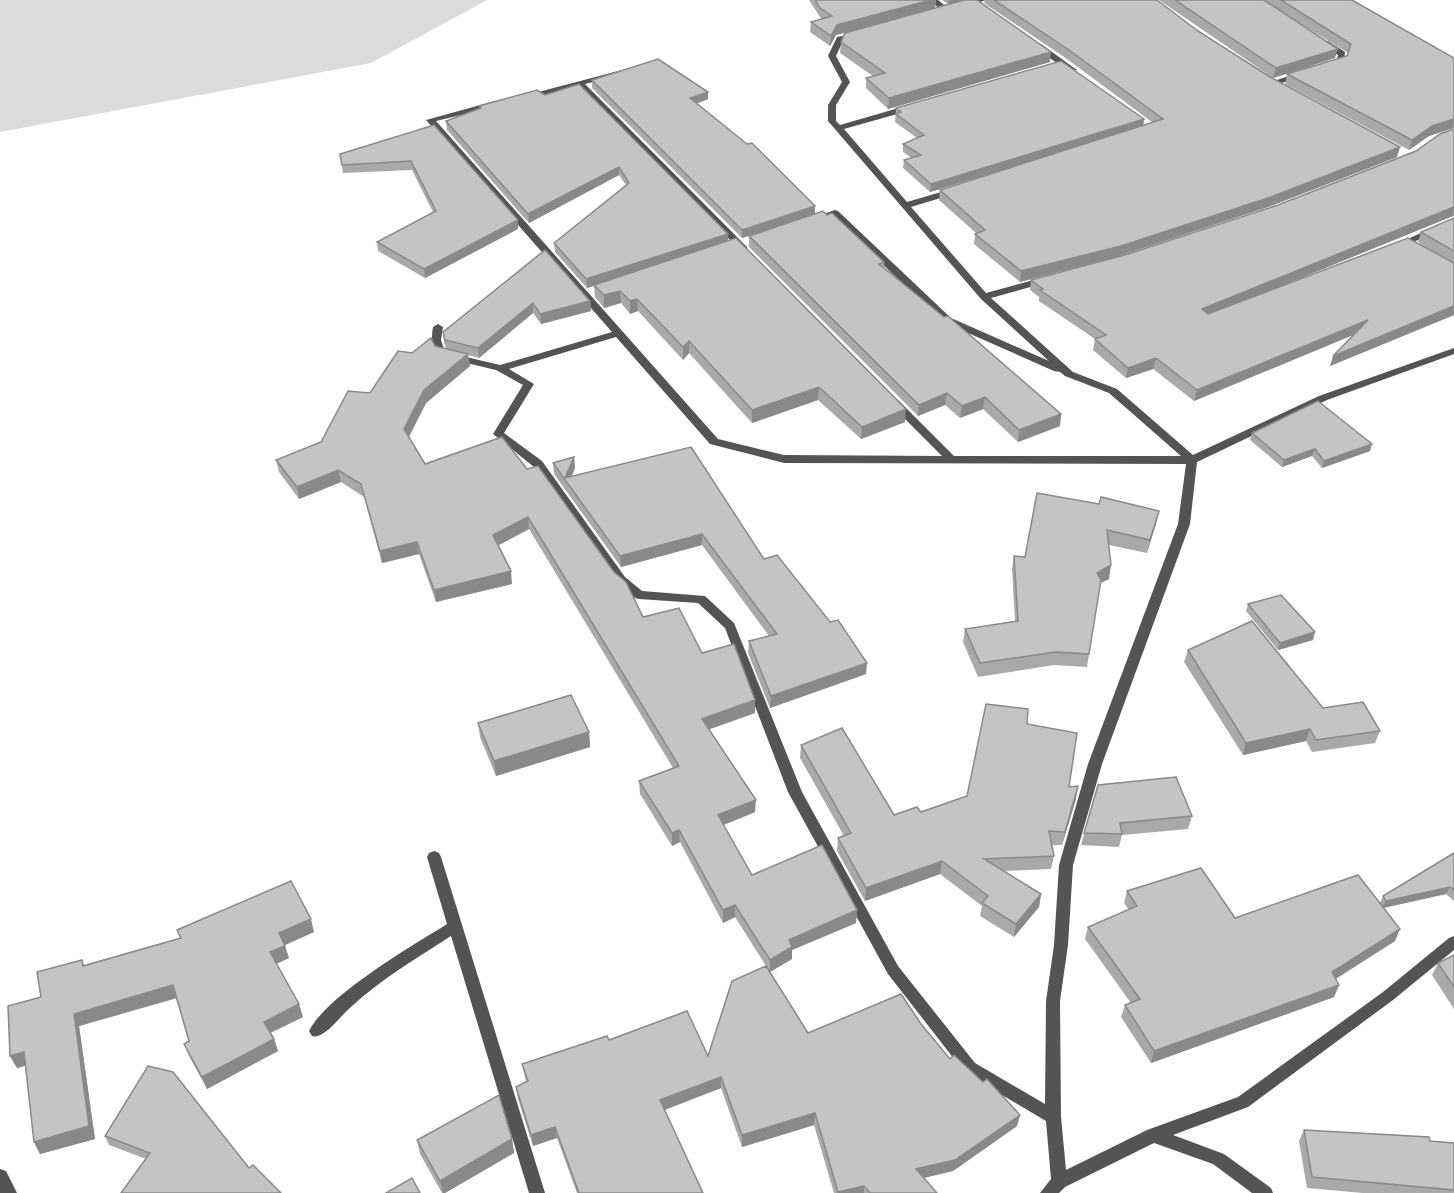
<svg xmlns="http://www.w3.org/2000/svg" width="1454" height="1193" font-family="'Open Sans',sans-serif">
	<rect width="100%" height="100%" fill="#fff"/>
	<polygon fill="#dbdbdb" points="0,0 487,0 371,63 0,132"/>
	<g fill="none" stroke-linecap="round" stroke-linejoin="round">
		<g fill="#545454" fill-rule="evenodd">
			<polygon points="929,0 938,0 952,11 945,13"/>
			<polygon points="974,0 986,0 963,8 959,6"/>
			<path d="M857,33H860V37L843,41L836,56L850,82L836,105V121L840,125L909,105H915V109L844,129L907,202L951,189H957V193L911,207L986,293L1045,277L1048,278V282L991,298L1073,372L1117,389L1193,455L1319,396L1454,348V354L1327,400L1197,462L1190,524L1102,764L1073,865L1068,945L1060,1001L1061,1117L1066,1170L1147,1130L1238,1097L1383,992L1449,938L1454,936V950L1393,1000L1248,1107L1173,1135L1224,1154L1271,1188L1273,1193H1252L1213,1164L1154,1143L1065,1187L1059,1193H1040L1051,1179L1046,1121L965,1073L888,974L788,792L725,628L698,603L639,599L635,598L617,583L534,467L493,434L523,385L496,370L437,356C432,346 431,338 433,327L438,324L443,327L441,340L445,352L500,365L612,332L426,120L495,101L498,102V106L436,121L718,439L784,455L942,456L891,405L890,403L895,400L899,401L954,456H1181L1109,393L1065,376L1060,372L1054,371L943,322L833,217L817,222L814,221V217L835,210L838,211L951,318L1049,361L981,299L828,121V105L842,82L828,56L837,37ZM616,337L710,444L784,463L1186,464L1178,524L1088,764L1059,865L1054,945L1046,1001L1045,1104L975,1063L898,966L802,792L734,623L705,596L642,591L625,577L542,461L504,433L534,384L509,369Z"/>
			<polygon points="1322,41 1328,41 1345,52 1344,63 1326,67 1326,63 1337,60 1338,55 1322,45"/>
			<polygon points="1035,44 1041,44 1077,70 1070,72 1035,48"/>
			<polygon points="622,70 625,70 625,74 585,84 747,247 747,251 741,251 577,86 527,99 523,96"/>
			<polygon points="1301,72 1304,72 1304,76 1272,86 1268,83"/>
			<polygon points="1454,218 1454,224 1409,244 1403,244 1401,242"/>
			<path d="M434,851L439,853L441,857L545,1193H529L451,936C417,958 381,979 351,1007C341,1015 324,1040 312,1036L309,1031C327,995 412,946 447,924L427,857L429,853Z"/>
			<polygon points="0,1169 6,1171 17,1193 0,1193"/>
		</g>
	</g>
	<g fill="#a9a9a9">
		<polygon points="809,0 936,0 935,8 948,4 942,0 978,0 1050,62 888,109 866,88 866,78 873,76 840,53 841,42 883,22 836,35 830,46 810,32 811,22 822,19 820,17"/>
		<polygon points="985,0 1157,0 1198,31 1397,157 1268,207 1119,256 1020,282 974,244 975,234 976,233 939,200 940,190 1003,170 930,192 903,168 904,160 912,158 903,152 903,144 917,138 895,122 896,108 1144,119 1143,125 1152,122 1067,59 984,3"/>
		<polygon points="1159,0 1352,0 1454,58 1454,128 1429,136 1409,150 1285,84 1287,74 1347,56 1348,53 1277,9 1335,58 1273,78"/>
		<polygon points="592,80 708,99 696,104 815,214 884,262 884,267 1061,414 1060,426 1018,442 983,409 960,418 945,405 918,416 749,247 749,236 742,238 592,88"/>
		<polygon points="537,90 728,241 905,422 861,439 818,400 752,423 689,353 683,360 638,311 630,314 621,303 604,308 595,297 594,286 587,288 555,252 554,243 626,185 619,175 529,223 447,130 446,121 480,108 479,106"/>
		<polygon points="434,125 518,220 518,229 425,278 378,251 377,242 433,212 412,170 343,173 340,154"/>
		<polygon points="1454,129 1454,216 1453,216 1254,297 1442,257 1418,242 1421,232 1454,218 1454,315 1330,366 1353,335 1194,401 1153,369 1126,378 1093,350 1095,339 1039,301 1039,297 1030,290 1031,280 1128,254 1278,205 1416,151"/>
		<polygon points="545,250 590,301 591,311 541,324 533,313 479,358 468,355 470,366 426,403 409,437 425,464 502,437 643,617 702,653 755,700 755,713 709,729 755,812 724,825 752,875 857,910 856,923 792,950 792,959 770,972 808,1033 921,1024 950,1059 983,1082 1020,1115 1017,1126 953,1171 924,1178 937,1193 834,1193 814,1125 742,1147 721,1088 665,1110 703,1193 577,1193 557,1138 533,1146 518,1099 516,1087 526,1082 522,1064 609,1040 708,1056 766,966 735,917 723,923 680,842 672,846 640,794 639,781 673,768 529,529 499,545 512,584 436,602 419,554 382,563 364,497 341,482 299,499 279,472 276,460 321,442 412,353 446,349 444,342 443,332"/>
		<polygon points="1252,433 1370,451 1322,468 1312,456 1282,467 1250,440"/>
		<polygon points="574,457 575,468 572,476 764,559 866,674 770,708 748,653 749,641 769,636 702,545 621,567 554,474 553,463"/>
		<polygon points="1099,504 1159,511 1147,553 1109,545 1109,579 1100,583 1087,667 1054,665 978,677 963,642 965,629 1015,621 1012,569 1014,556 1025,557"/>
		<polygon points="1248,604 1313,640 1278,650 1246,611"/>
		<polygon points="1188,650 1323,708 1380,731 1375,743 1312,752 1306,741 1243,755 1184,662"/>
		<polygon points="478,723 589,732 590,747 496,776 480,737"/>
		<polygon points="1027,724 1069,787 1076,799 1062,845 1051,845 1054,856 1051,869 1004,871 1041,894 1039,907 1014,937 980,916 982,906 940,874 865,901 837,851 838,838 844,836 800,758 801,745 894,815 921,812 967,796"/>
		<polygon points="1098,785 1192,816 1188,829 1122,835 1119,847 1081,845"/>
		<polygon points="1454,853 1454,901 1446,894 1384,908 1395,941 1336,979 1339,985 1334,997 1151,1063 1121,1017 1125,1005 1131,1003 1085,939 1088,927 1129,910 1124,903 1127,891 1235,918 1380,903 1383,896"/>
		<polygon points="177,930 314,932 284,945 289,958 276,964 303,1017 270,1033 274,1039 278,1051 207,1089 189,1056 184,1044 189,1041 176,998 79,1026 95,1139 40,1154 34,1142 25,1066 17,1068 10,1056 41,997 82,960 84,965 180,938"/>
		<polygon points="1454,955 1454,1009 1432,975 1438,963"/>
		<polygon points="1304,1130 1454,1143 1454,1193 1363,1193 1307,1188 1299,1141"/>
		<polygon points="105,1136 249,1168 146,1159 109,1145"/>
		<polygon points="512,1139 514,1153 445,1193 442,1193 420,1154 417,1140"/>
	</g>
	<g fill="#898989">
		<polygon points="931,0 936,0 935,8 836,35 830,46 831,36 837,25"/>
		<polygon points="949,0 965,0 948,5"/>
		<polygon points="1338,49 1335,58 1273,78 1276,68"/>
		<polygon points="1051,52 1050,62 888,109 889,98"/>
		<polygon points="708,92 708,99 690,106 690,98"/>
		<polygon points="1144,119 1143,127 930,192 931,184"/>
		<polygon points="1454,119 1453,128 1429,136 1409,150 1412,140 1432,126"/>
		<polygon points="1400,147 1397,157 1268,207 1119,256 1020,282 1021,271"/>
		<polygon points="619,167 619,175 529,223 528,214"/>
		<polygon points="815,206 815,214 742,238 742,230"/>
		<polygon points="1454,207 1453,216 1200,319 1202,309"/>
		<polygon points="518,220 518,229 425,278 424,269"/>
		<polygon points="728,234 728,243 587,288 586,279"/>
		<polygon points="620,291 621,303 604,308 604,295"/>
		<polygon points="637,299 638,311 630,314 630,301"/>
		<polygon points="590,301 591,311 541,324 540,314"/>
		<polygon points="533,303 533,313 479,358 478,348"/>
		<polygon points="1454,306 1454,315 1330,366 1333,356"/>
		<polygon points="1368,320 1365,330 1194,401 1197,390"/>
		<polygon points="689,341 689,353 683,360 683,347"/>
		<polygon points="468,354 470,366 426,403 406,442 404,429 424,390"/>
		<polygon points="1156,358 1153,369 1126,378 1128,368"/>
		<polygon points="819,387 818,400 752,423 752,410"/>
		<polygon points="947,393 945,405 918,416 919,405"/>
		<polygon points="985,397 983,409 960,418 962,406"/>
		<polygon points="906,409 905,422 861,439 862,427"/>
		<polygon points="1061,414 1060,426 1018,442 1019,430"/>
		<polygon points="1372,444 1370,451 1322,468 1324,461"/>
		<polygon points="1315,449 1312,456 1282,467 1284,460"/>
		<polygon points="574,457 575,468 568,484 565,478"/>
		<polygon points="338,470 341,482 299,499 297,487"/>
		<polygon points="1159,511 1156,524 1147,553 1150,540"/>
		<polygon points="528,517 529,529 495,547 493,535"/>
		<polygon points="702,534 702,545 621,567 620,556"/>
		<polygon points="417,542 419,554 382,563 380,551"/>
		<polygon points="1111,565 1109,579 1095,586 1097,573"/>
		<polygon points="511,571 512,584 436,602 434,590"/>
		<polygon points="1315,632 1313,640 1278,650 1280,643"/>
		<polygon points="867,663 866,674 770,708 771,696"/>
		<polygon points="755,700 755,713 702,732 702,719"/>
		<polygon points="1310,729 1306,741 1243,755 1246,743"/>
		<polygon points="589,732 590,747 496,776 494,761"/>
		<polygon points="1078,786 1076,799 1062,845 1065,832"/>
		<polygon points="756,800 755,812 718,827 718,815"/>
		<polygon points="679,830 680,842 672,846 672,833"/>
		<polygon points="942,861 940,874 865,901 866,888"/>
		<polygon points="1450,887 1446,894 1382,908 1386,901"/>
		<polygon points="1041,894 1039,907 1014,937 1016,924"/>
		<polygon points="735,905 735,917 723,923 723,910"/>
		<polygon points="857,910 856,923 792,950 792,959 770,972 770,960 789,940"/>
		<polygon points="311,919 314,932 283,946 279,933"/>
		<polygon points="1400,929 1395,941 1327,984 1332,972"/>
		<polygon points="285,946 289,958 274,965 270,952"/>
		<polygon points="173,985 177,998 79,1026 95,1139 40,1154 34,1142 74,1014"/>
		<polygon points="1339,985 1334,997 1151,1063 1154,1051"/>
		<polygon points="299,1004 303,1017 268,1034 264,1022"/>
		<polygon points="274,1039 278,1051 207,1089 202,1077"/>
		<polygon points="24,1052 30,1064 17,1068 10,1056"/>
		<polygon points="721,1077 721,1088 661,1111 660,1100"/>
		<polygon points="815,1113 814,1125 742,1147 742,1135"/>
		<polygon points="1020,1115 1017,1126 953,1171 914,1180 916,1169"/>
		<polygon points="555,1127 557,1138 533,1146 531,1135"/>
		<polygon points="512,1139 514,1153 445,1193 443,1193 440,1181"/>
		<polygon points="864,1186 864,1193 838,1193 838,1192"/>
	</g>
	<g fill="#c4c4c4" stroke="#898989" stroke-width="1.5">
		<polygon points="815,0 931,0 837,25 831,36 811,22 832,16 820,8"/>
		<polygon points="964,0 977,0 1051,52 889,98 866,78 885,73 841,42 845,33"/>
		<polygon points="994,0 1157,0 1198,31 1270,77 1400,147 1271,197 1121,246 1021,271 975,234 985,230 940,190 1163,119 1069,50"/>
		<polygon points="1175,0 1264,0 1338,49 1276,68"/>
		<polygon points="1281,0 1352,0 1454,58 1454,119 1432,126 1412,140 1287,74 1347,56 1351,44"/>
		<polygon points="658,59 708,92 690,98 747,144 752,143 815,206 742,230 592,80"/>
		<polygon points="1061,61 1144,119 931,184 904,160 921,155 903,144 924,135 896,114 901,112 896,108"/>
		<polygon points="579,84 728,234 586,279 554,243 629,183 619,167 528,214 446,121 481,108 479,106 537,90 545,95"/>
		<polygon points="434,125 518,220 424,269 377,242 436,211 411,161 342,165 340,154"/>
		<polygon points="1454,129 1454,207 1202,309 1208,314 1408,238 1454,263 1454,306 1333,356 1368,320 1197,390 1156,358 1128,368 1095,339 1106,335 1040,290 1043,289 1031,280 1128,254 1278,205 1416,151 1440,134"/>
		<polygon points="823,211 827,215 832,213 884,262 879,264 944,317 948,316 1061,414 1019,430 985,397 962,406 947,393 919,405 749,236"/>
		<polygon points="1454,218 1454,251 1421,232"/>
		<polygon points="736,238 906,409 862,427 819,387 752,410 689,341 683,347 637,299 630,301 620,291 604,295 594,285"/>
		<polygon points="545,250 590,301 540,314 533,303 478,348 445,340 443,332"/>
		<polygon points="431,338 435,346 468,354 424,390 404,429 425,464 502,437 527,469 538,466 614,572 626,582 643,617 679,608 702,653 734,644 755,700 702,719 756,800 718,815 752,875 822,845 857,910 789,940 792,947 770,960 735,905 723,910 679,830 672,833 639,781 679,766 528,517 493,535 511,571 434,590 417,542 380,551 361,484 338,470 297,487 276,460 321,442 348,391 370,393 398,351 412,353"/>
		<polygon points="1318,401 1372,444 1324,461 1315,449 1284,460 1252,433"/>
		<polygon points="691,447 764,559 777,555 830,622 838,620 867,663 771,696 749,641 777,634 702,534 620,556 553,463 574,457 565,478"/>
		<polygon points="1037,493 1099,504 1101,497 1159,511 1150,540 1107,530 1111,565 1097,573 1101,580 1089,654 1056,652 980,663 965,629 1018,621 1014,556 1025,557"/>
		<polygon points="1281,595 1315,632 1280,643 1248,604"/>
		<polygon points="1252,621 1323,708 1363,702 1380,731 1316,740 1310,729 1246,743 1188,650"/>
		<polygon points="571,695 589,732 494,761 478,723"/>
		<polygon points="986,704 1028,709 1027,724 1077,733 1069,787 1078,786 1065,832 1049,831 1054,856 984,859 1041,894 1016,924 982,903 988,896 942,861 866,888 838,838 851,833 801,745 842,728 894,815 917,807 921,812 967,796"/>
		<polygon points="1176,777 1192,816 1120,823 1122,834 1084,833 1098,785"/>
		<polygon points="1454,853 1454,890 1450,887 1386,901 1383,896"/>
		<polygon points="1201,868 1235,918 1358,875 1400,929 1332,972 1339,985 1154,1051 1125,1005 1140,999 1088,927 1137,906 1127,891"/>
		<polygon points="291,881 311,919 279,933 285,946 270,952 299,1004 264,1022 274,1039 202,1077 184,1044 189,1041 173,985 74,1014 89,1126 34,1142 24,1052 10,1056 8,1006 41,997 37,972 82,960 83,966 181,938 177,930"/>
		<polygon points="1454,955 1454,987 1438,963"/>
		<polygon points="766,966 808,1033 901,994 921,1024 950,1059 954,1055 983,1082 987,1079 1020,1115 955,1160 916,1169 937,1193 870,1193 864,1186 838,1192 815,1113 742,1135 721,1077 660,1100 703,1193 579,1193 555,1127 531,1135 516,1087 528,1081 522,1064 607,1036 609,1040 687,1011 708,1056 732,981"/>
		<polygon points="148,1066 173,1072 249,1168 253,1165 281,1193 121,1193 150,1153 105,1136"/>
		<polygon points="499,1095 512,1139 440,1181 417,1140"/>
		<polygon points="1304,1130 1429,1137 1430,1141 1454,1143 1454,1190 1312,1177"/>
		<polygon points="412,1178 420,1193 386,1193"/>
	</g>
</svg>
